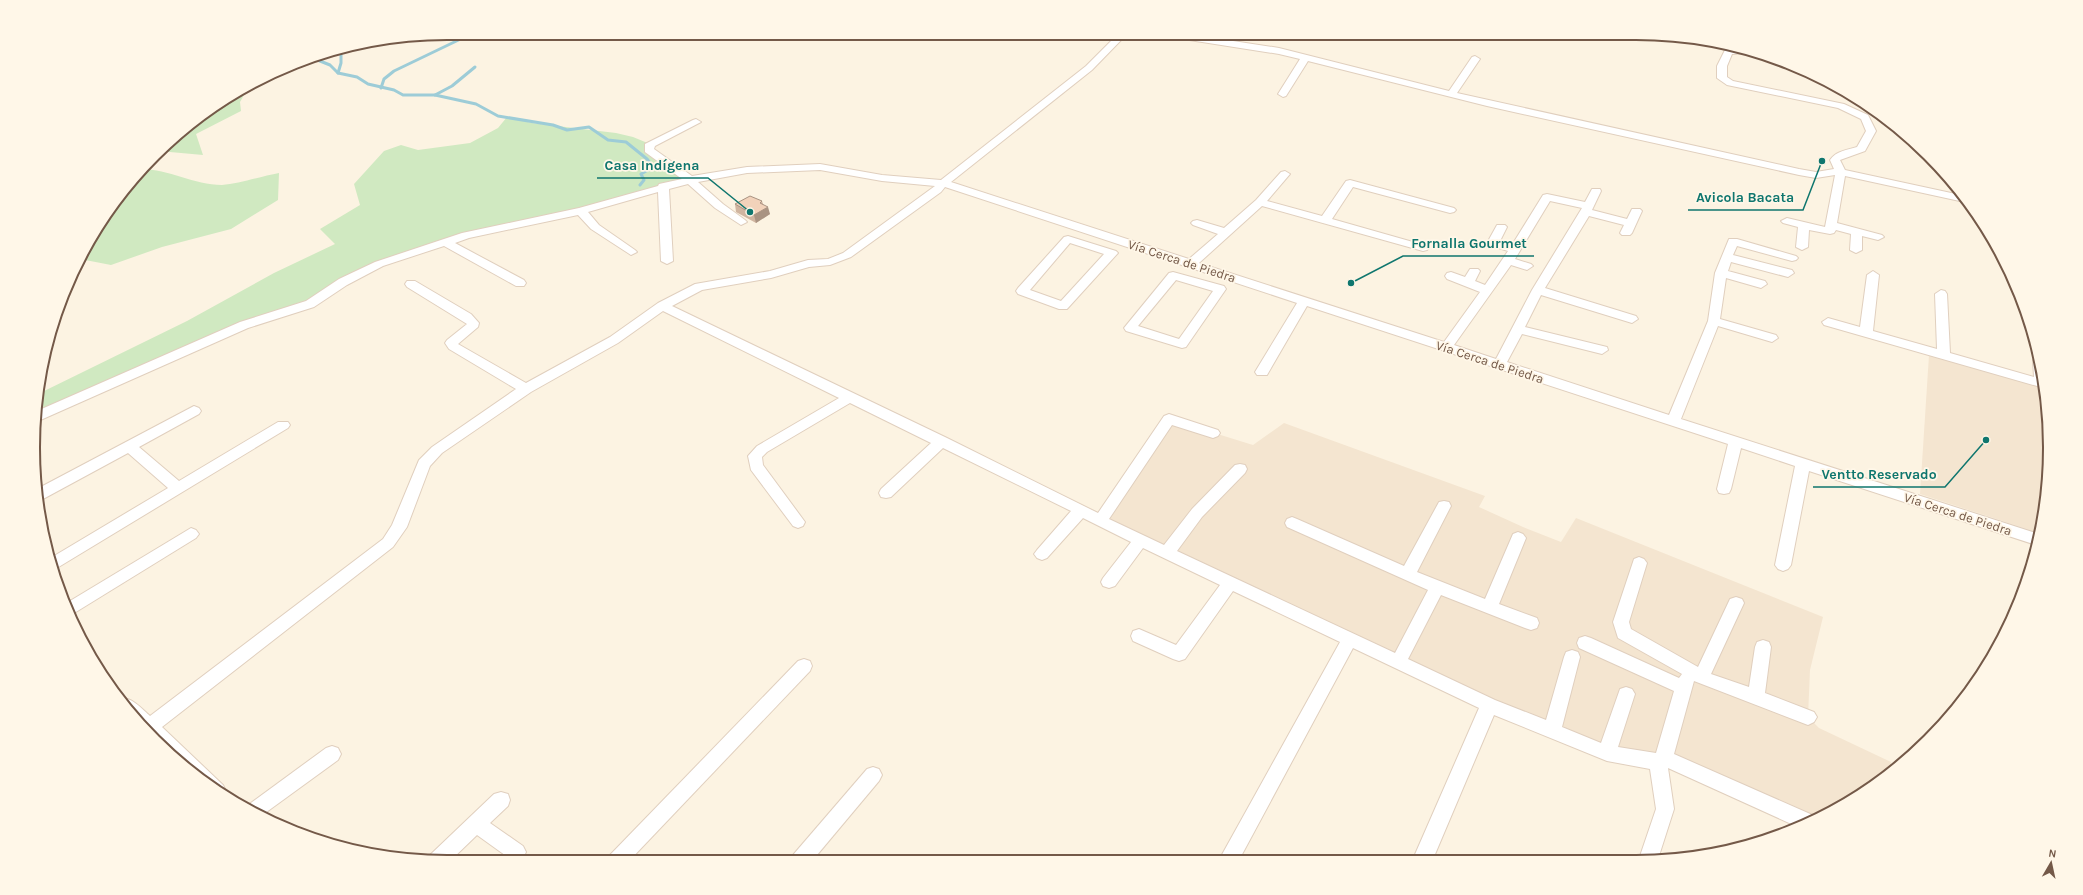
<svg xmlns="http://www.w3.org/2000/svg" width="2083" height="895" font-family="Karla,sans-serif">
	<rect width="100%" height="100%" fill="#fcf3e2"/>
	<g fill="#f4e5d0">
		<polygon points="1929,355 2044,387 2049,421 2046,502 2039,533 1920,494"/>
		<polygon points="1169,419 1253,445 1284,423 1485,496 1479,507 1523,527 1561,542 1576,518 1823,617 1810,670 1808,717 1819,728 1891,762 1890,772 1819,819 1810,823 1664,758 1607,753 1102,519"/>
	</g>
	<g fill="#d0e9c1">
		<polygon points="383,39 346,53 339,48 367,41"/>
		<polygon points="250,84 240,102 241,111 196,134 203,155 159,151 174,136 240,89"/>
		<polygon points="507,117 532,123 616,133 633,137 650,144 649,150 690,180 581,211 504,226 379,264 310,304 244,325 36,417 38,394 187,321 274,273 335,244 320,229 360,205 354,184 384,151 401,145 418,150 470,143 498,128"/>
		<path d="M141,169C169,169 194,185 222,185C239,184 262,176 279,173L278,200L231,229L162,247L111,265L80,259L88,240Z"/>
	</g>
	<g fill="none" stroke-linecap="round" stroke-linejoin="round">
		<g stroke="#9dccd7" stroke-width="3">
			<polyline points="310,57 330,65 338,73 357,77 368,84 394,90 403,95 435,95 476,104 498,116 553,125 567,130 589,127 608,140 626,142 647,159 653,167 641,174 644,180 640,185"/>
			<polyline points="338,73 341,63 341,48"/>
			<polyline points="381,88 384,79 394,71 471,34"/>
			<polyline points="435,95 452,86 475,67"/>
		</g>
		<g stroke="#e0cfbe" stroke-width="2">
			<g id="street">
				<path d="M1119,33H1128L1092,70L951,182L1189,259L1218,234L1193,225L1191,223L1193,221L1197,220L1224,228L1256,200L1281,172L1285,171L1290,174L1267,201L1322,216L1346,181L1350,180L1454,208L1456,210L1454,212L1450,213L1353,187L1332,219L1427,246L1429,248L1427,250L1423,251L1262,206L1199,263L1444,342L1480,292L1447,279L1445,276L1447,273L1451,272L1465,277L1470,269H1478L1480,271L1475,281L1485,285L1508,251L1489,245L1487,243L1497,225H1505L1507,227L1500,241L1512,245L1543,195L1547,194L1585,202L1592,189H1600L1601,191L1592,210L1627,219L1632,209H1640L1642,211L1632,233L1630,235H1622L1620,233L1624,225L1589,216L1545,288L1636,316L1638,319L1632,323L1541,295L1525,327L1607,347L1608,350L1602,354L1522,334L1507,362L1669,415L1708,321L1715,273L1729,239H1737L1796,256L1798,258L1796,260L1792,261L1737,246L1733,255L1792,270L1794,273L1788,277L1731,262L1728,271L1765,281L1767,284L1761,288L1726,278L1720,319L1776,335L1778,338L1772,342L1718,326L1681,419L2039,534L2036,545L1809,471L1791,565L1788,569L1783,571L1778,569L1775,565L1795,466L1741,448L1731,489L1729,493L1724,494L1719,493L1717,489L1728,444L1307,306L1267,375H1257L1255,372L1297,303L945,187L941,192L851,257L830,265L809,267L771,278L702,290L672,306L947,438L1098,513L1164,416L1169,414L1218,430L1220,433L1218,436L1213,438L1172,425L1109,519L1164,545L1192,509L1235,465L1240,464L1245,465L1247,469L1245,473L1202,517L1177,551L1395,653L1428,590L1287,527L1285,523L1287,519L1292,517L1297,519L1404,566L1439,502L1444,501L1449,502L1451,506L1417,572L1485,599L1513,534L1518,532L1523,534L1526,538L1499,604L1537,618L1539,623L1537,628L1531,630L1525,628L1441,595L1408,659L1495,700L1546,720L1564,657L1566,652L1572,650L1578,652L1580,657L1562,727L1601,743L1620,689L1626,687L1632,689L1635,694L1618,747L1656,753L1674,691L1579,648L1577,643L1579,638L1585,636L1591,638L1679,678L1682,674L1618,638L1613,622L1634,559L1639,557L1644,559L1647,563L1629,622L1631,629L1698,667L1730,599L1736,597L1742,599L1744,603L1711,674L1749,687L1755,647L1757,642L1763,640L1769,642L1771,647L1765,693L1814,712L1817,717L1814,722L1808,725L1694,681L1674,754L1817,817L1818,820L1798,827L1668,768L1674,809L1658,859H1639L1656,809L1650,769L1607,761L1494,715L1433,859H1413L1479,708L1353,648L1239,860H1219L1340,642L1233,591L1185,659L1179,661L1173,659L1133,641L1131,636L1133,631L1139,629L1176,645L1220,585L1143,548L1115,586L1109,588L1103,586L1101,582L1103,578L1131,542L1083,518L1047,558L1042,560L1037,558L1034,554L1037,550L1071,511L943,448L891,497L886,498L881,497L879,493L881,489L931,443L850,403L767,452L762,457L763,465L805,522L803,526L798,528L793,526L751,470L748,456L757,446L839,398L663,311L618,343L531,392L442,453L430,466L407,527L393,547L162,727L223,785L226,791L224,796C185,769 148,737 120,699C130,695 143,710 150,716L383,539L392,525L419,460L432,447L516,389L449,349L445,343L447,340L467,324L407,287L405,284L407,281H415L471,314L479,323L478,327L458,344L526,383L610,337L658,303L695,284L770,271L808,260L828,259L843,253L935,186L882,181L820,170L747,173L698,182L723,204L745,220L747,222L741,225L715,208L688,184L669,189L673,261L667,264L661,261L658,192L588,212L599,225L635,250L637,252L631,255L591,229L578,215L469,238L455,243L524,280L526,283L524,286H516L444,246L383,266L347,285L314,307L248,328L36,422L37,411L240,322L306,301L339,279L375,262L462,233L579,208L658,186L659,184L682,179L645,152V144L693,120L696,119L701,122L655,146L654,149L692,176L747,167L820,164L882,175L941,180L1086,66ZM1550,201L1582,208L1532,290L1496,359L1454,345L1511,265L1527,270L1533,266L1531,264L1515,259Z"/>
				<path d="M1160,33H1181L1279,48L1449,91L1472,57L1475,56L1480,59L1457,93L1799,169L1816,172L1834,169L1830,160C1836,151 1847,150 1857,147L1866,131L1861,119L1838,108L1727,85L1717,78V66L1725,50L1741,48L1758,52L1732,54L1727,66V77L1733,81L1844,104L1868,115L1876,131L1865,151L1840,160L1845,170L1965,196L1969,203L1845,176L1837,223L1882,235L1884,237L1878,240L1862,236V250L1856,253L1850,250L1851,234L1836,230L1834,233L1830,234L1809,230L1808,247L1802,250L1796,247L1798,227L1783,223L1781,221L1787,218L1825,227L1835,175L1816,178L1799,175L1487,106L1308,61L1286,96L1283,97L1278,94L1300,59L1279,54L1164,36Z"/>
				<path d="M1068,236L1116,251L1118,253L1067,309H1059L1018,294L1016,291L1018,288L1064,237ZM1070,243L1104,254L1061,301L1030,290Z"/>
				<polygon points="1873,271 1879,275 1873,331 1937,349 1935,294 1941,290 1945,291 1947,294 1950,353 2034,377 2033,360 2038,356 2044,388 1824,325 1822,322 1828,318 1860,327 1867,275"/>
				<path d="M1173,272L1224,286L1226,289L1186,347L1182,348L1126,331L1124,328L1169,273ZM1176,280L1213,291L1179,339L1138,326Z"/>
				<polygon points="194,406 199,408 201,411 199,414 139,447 179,481 278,422 288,422 290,425 288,428 52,571 49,559 168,488 128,453 43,499 38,500 37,489"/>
				<polygon points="191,528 196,530 199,534 196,538 71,615 65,604"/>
				<polygon points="804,659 810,661 812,666 810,671 629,861 607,862 609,856 798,661"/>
				<polygon points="332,746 338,748 341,754 338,760 261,816 244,808 326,748"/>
				<polygon points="873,767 879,769 882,775 879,781 812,861 790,861 793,855 867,769"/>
				<polygon points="501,792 508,794 510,800 508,806 490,823 523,846 526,852 523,858 516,861 509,858 477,835 449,862 428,860 430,855 494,794"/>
			</g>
		</g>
		<use href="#street" fill="#fff" fill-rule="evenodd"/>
	</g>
	<polygon fill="#d0b5a0" points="762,201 763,204 770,214 756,223 736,212 735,204"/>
	<polygon fill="#a99382" points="768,207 770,214 756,223 754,215"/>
	<polygon fill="#f2d2ba" stroke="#a99382" points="750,196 762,201 760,203 768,207 754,215 735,204"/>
	<g text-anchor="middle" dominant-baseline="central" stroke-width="3.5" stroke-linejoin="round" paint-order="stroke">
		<g font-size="13" fill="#745948" stroke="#fff7e8">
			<text transform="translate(1182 261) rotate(18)">Vía Cerca de Piedra</text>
			<text transform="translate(1490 362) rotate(18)">Vía Cerca de Piedra</text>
			<text transform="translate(1958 514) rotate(18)">Vía Cerca de Piedra</text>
		</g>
	</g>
	<path d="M0 0H2083V895H0ZM447 40H1636A407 407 0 0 1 2043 447V448A407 407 0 0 1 1636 855H447A407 407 0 0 1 40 448V447A407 407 0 0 1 447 40Z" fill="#fff7e8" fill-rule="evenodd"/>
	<path fill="none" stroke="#745948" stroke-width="2" d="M447 40H1636A407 407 0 0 1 2043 447V448A407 407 0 0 1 1636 855H447A407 407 0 0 1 40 448V447A407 407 0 0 1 447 40Z"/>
	<path fill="none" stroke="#0f766e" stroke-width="1.5" d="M750 212L708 178H597M1822 161L1803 210H1688M1351 283L1403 256H1534M1986 440L1945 487H1813"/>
	<g fill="#0f766e" stroke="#fff7e8" stroke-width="1.5">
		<circle cx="750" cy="212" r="4"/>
		<circle cx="1822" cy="161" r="4"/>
		<circle cx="1351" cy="283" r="4"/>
		<circle cx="1986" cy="440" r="4"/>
	</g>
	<g font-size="14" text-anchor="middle" font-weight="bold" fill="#0f766e" stroke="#fff7e8" stroke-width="3.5" stroke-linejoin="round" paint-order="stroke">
		<text x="652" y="170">Casa Indígena</text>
		<text x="1745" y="202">Avicola Bacata</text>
		<text x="1469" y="248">Fornalla Gourmet</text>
		<text x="1879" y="479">Ventto Reservado</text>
	</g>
	<g transform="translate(2051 863) rotate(9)" stroke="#fff7e8" stroke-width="3" paint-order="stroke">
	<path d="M0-3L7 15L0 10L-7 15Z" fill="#745948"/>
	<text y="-6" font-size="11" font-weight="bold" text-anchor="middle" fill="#745948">N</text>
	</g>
</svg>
